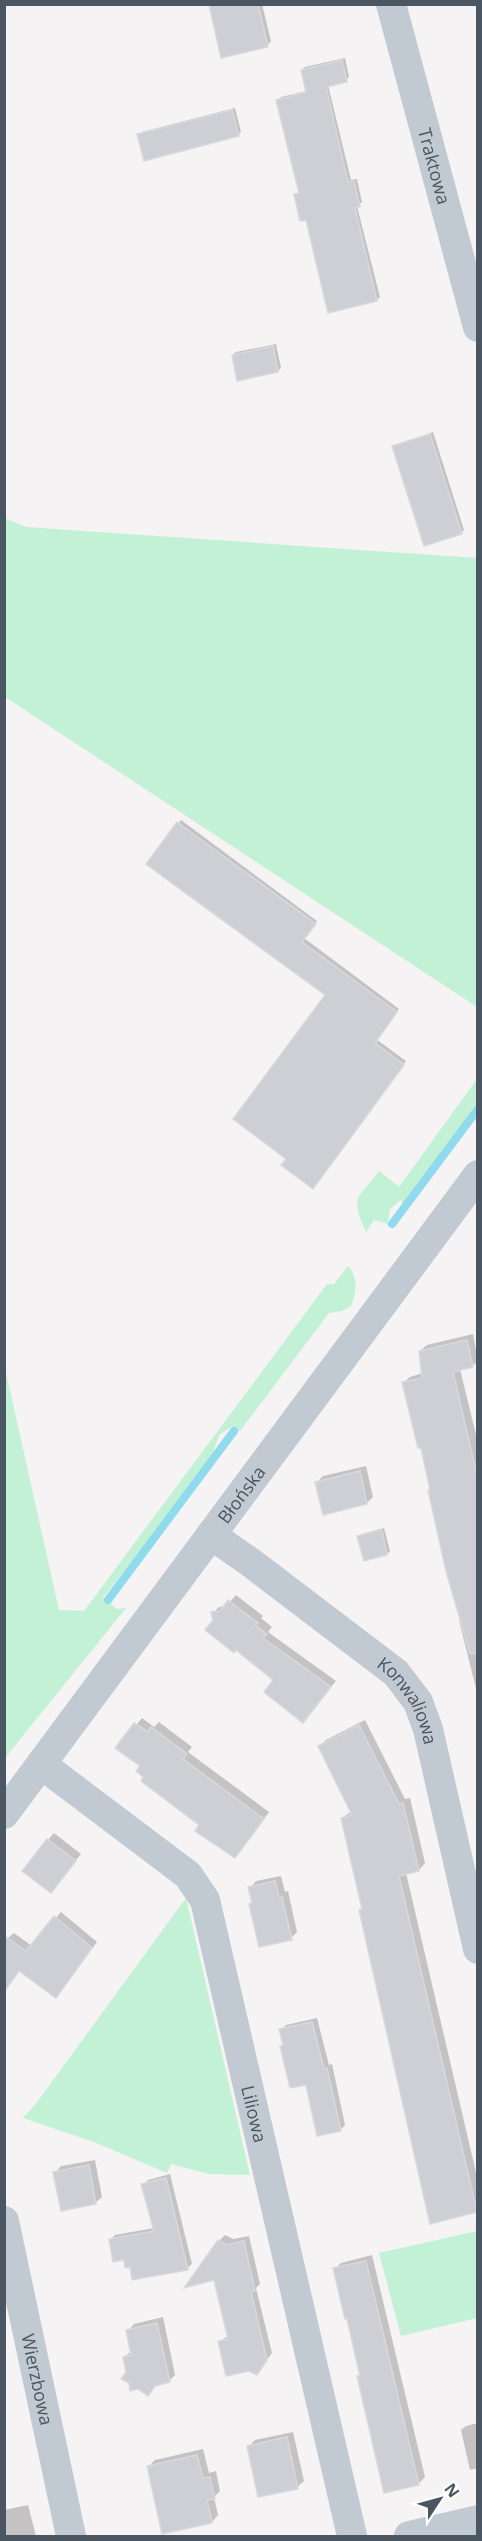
<svg xmlns="http://www.w3.org/2000/svg" width="482" height="2541" font-family="'Open Sans',sans-serif">
	<rect width="100%" height="100%" fill="#f5f3f3"/>
	<g fill="#c3f1d5">
		<polygon points="4,518 26,527 477,558 477,1007 5,697"/>
		<path d="M477,1079V1105L406,1201L403,1203L401,1200L390,1209L388,1224L374,1220L366,1232C361,1220 354,1208 359,1196L379,1171L399,1187Z"/>
		<path d="M348,1266C359,1278 356,1293 351,1306L342,1311L329,1313L240,1431L232,1427L220,1434L214,1449L218,1452L103,1598L117,1609L126,1608L5,1758V1368L59,1610L84,1611L327,1284H334Z"/>
		<polygon points="186,1898 250,2175 209,2174 171,2164 167,2173 94,2142 23,2118 35,2105"/>
		<polygon points="477,2231 477,2318 401,2336 379,2253"/>
	</g>
	<g fill="#0003">
		<polygon points="210,4 262,4 271,41 267,46"/>
		<polygon points="345,58 349,77 346,80 328,85 351,180 357,179 362,202 357,206 380,297 376,300 307,218 296,194 300,192 278,100 281,97 307,91 302,70 305,67"/>
		<polygon points="235,108 241,132 238,135 139,135 142,132"/>
		<polygon points="276,344 281,368 278,371 233,355 236,352"/>
		<polygon points="433,432 464,530 461,533 394,447"/>
		<polygon points="181,820 317,921 304,938 399,1009 376,1039 406,1061 316,1184 288,1158 327,994 148,864"/>
		<polygon points="473,1334 478,1361 472,1366 460,1369 478,1443 478,1697 459,1620 462,1618 422,1446 403,1383 410,1377 423,1373 420,1351 427,1345"/>
		<polygon points="366,1466 373,1497 367,1503 317,1482 323,1476"/>
		<polygon points="384,1528 390,1551 387,1554 359,1537 362,1534"/>
		<polygon points="236,1595 263,1616 261,1618 272,1627 268,1632 336,1681 309,1714 215,1620 213,1613 219,1607 226,1606"/>
		<polygon points="142,1718 154,1727 159,1722 192,1747 188,1752 269,1812 241,1850 201,1825 145,1776 142,1766 118,1748"/>
		<polygon points="365,1720 405,1799 410,1798 425,1863 419,1870 406,1873 478,2181 477,2212 432,2222 342,1818 352,1811 319,1747 326,1740"/>
		<polygon points="54,1833 81,1854 51,1891 48,1840"/>
		<polygon points="281,1876 285,1892 288,1891 297,1932 291,1938 253,1903 250,1888 256,1881"/>
		<polygon points="61,1912 97,1942 61,1991 20,1970 9,1983 4,1944 8,1938 14,1933 32,1946"/>
		<polygon points="317,2018 329,2065 332,2064 345,2125 340,2130 307,2083 284,2044 281,2030 286,2025"/>
		<polygon points="95,2160 102,2197 95,2203 55,2173 61,2166"/>
		<polygon points="170,2174 192,2264 187,2268 131,2265 110,2240 115,2235 154,2228 143,2185 148,2180"/>
		<polygon points="225,2235 233,2239 249,2236 260,2284 256,2288 272,2353 257,2373 219,2342 229,2335 219,2241"/>
		<polygon points="372,2255 425,2477 418,2484 359,2377 361,2374 335,2269 341,2263"/>
		<polygon points="163,2317 175,2375 169,2381 157,2384 148,2394 128,2372 124,2358 131,2351 128,2331 134,2324"/>
		<polygon points="478,2423 478,2468 470,2470 461,2430 466,2426"/>
		<polygon points="293,2432 304,2481 297,2487 249,2446 255,2440"/>
		<polygon points="203,2449 209,2473 216,2471 220,2491 214,2497 218,2515 212,2522 149,2466 155,2460"/>
		<polygon points="28,2505 36,2536 4,2536 4,2510"/>
	</g>
	<g fill="none" stroke-linecap="round" stroke-linejoin="round">
		<g stroke="#90daee" stroke-width="8">
			<polyline points="392,1224 478,1109"/>
			<polyline points="108,1600 234,1431"/>
		</g>
	</g>
	<g fill="#cdcfd5" stroke="#d7d9de" stroke-width="1.5">
		<polygon points="209,4 258,4 268,47 221,58"/>
		<polygon points="342,60 347,82 326,87 348,182 354,181 360,207 355,208 377,301 328,313 306,220 300,221 294,194 299,193 276,100 306,92 301,70"/>
		<polygon points="232,110 239,136 144,161 137,134"/>
		<polygon points="273,346 278,372 237,381 232,355"/>
		<polygon points="430,434 462,534 424,546 392,446"/>
		<polygon points="177,822 316,924 302,942 397,1012 375,1043 404,1065 313,1189 281,1165 286,1159 233,1119 325,995 146,864"/>
		<polygon points="467,1340 473,1367 453,1372 477,1475 477,1653 470,1654 446,1571 428,1490 430,1490 421,1448 418,1448 402,1382 422,1378 419,1351"/>
		<polygon points="360,1471 367,1504 323,1515 315,1482"/>
		<polygon points="382,1530 387,1555 364,1561 357,1536"/>
		<polygon points="228,1600 258,1623 255,1625 267,1634 263,1638 331,1687 303,1723 264,1692 273,1680 236,1650 234,1653 205,1630 213,1620 211,1612 220,1611"/>
		<polygon points="134,1723 148,1732 151,1727 187,1754 183,1759 264,1819 235,1858 195,1831 199,1825 141,1781 143,1777 136,1771 140,1766 115,1748"/>
		<polygon points="359,1725 399,1804 403,1803 419,1871 399,1876 477,2212 430,2224 359,1910 362,1909 341,1818 352,1815 318,1746"/>
		<polygon points="47,1839 76,1861 51,1893 22,1871"/>
		<polygon points="275,1881 279,1897 282,1897 292,1940 259,1947 249,1904 252,1903 248,1887"/>
		<polygon points="54,1916 92,1948 56,1998 19,1971 4,1992 4,1936 26,1951"/>
		<polygon points="312,2022 324,2069 327,2068 341,2131 317,2136 306,2085 290,2088 280,2046 283,2045 279,2029"/>
		<polygon points="89,2165 96,2204 61,2211 53,2172"/>
		<polygon points="166,2178 188,2270 132,2280 130,2267 125,2268 124,2260 113,2262 109,2239 154,2231 141,2184"/>
		<polygon points="218,2240 226,2245 244,2241 255,2291 251,2292 267,2360 257,2375 249,2371 226,2376 218,2341 228,2339 214,2280 184,2288"/>
		<polygon points="366,2261 419,2485 384,2493 357,2376 360,2376 347,2319 345,2319 333,2268"/>
		<polygon points="157,2323 170,2382 155,2386 148,2396 138,2389 130,2391 129,2383 121,2379 126,2372 123,2357 131,2355 126,2330"/>
		<polygon points="287,2437 298,2489 258,2497 247,2446"/>
		<polygon points="197,2455 203,2478 210,2477 215,2499 207,2500 212,2523 162,2534 147,2466"/>
	</g>
	<g fill="none" stroke-linecap="round" stroke-linejoin="round">
		<g stroke="#c1cad2" stroke-width="30">
			<path id="s1" d="M391,4L478,327"/>
			<path id="s2" d="M211,1535L250,1562L396,1673L418,1702L428,1729L478,1949"/>
			<path id="s3" d="M41,1764L188,1875L205,1900L352,2536"/>
			<path id="s4" d="M4,1814L478,1175"/>
			<path id="s5" d="M4,2221L71,2536"/>
			<polyline points="409,2536 478,2520"/>
		</g>
	</g>
	<g text-anchor="middle" dominant-baseline="central" stroke-width="6" stroke-linejoin="round" paint-order="stroke">
		<g font-size="18" fill="#4a5661" stroke="#fff">
			<text stroke="none"><textPath href="#s1" startOffset="168">Traktowa</textPath></text>
			<text stroke="none"><textPath href="#s4" startOffset="398">Błońska</textPath></text>
			<text stroke="none"><textPath href="#s2" startOffset="261">Konwaliowa</textPath></text>
			<text stroke="none"><textPath href="#s3" startOffset="434">Liliowa</textPath></text>
			<text stroke="none"><textPath href="#s5" startOffset="162">Wierzbowa</textPath></text>
		</g>
	</g>
	<rect width="482" height="2541" fill="none" stroke="#4a5661" stroke-width="12"/>
	<g transform="translate(440 2499) rotate(54)" stroke="#ffffff" stroke-width="4.5" paint-order="stroke">
	<path d="M0-4.5L10 22L0 15L-10 22Z" fill="#4a5661"/>
	<text y="-9" font-size="16" font-weight="bold" text-anchor="middle" fill="#4a5661">N</text>
	</g>
</svg>
